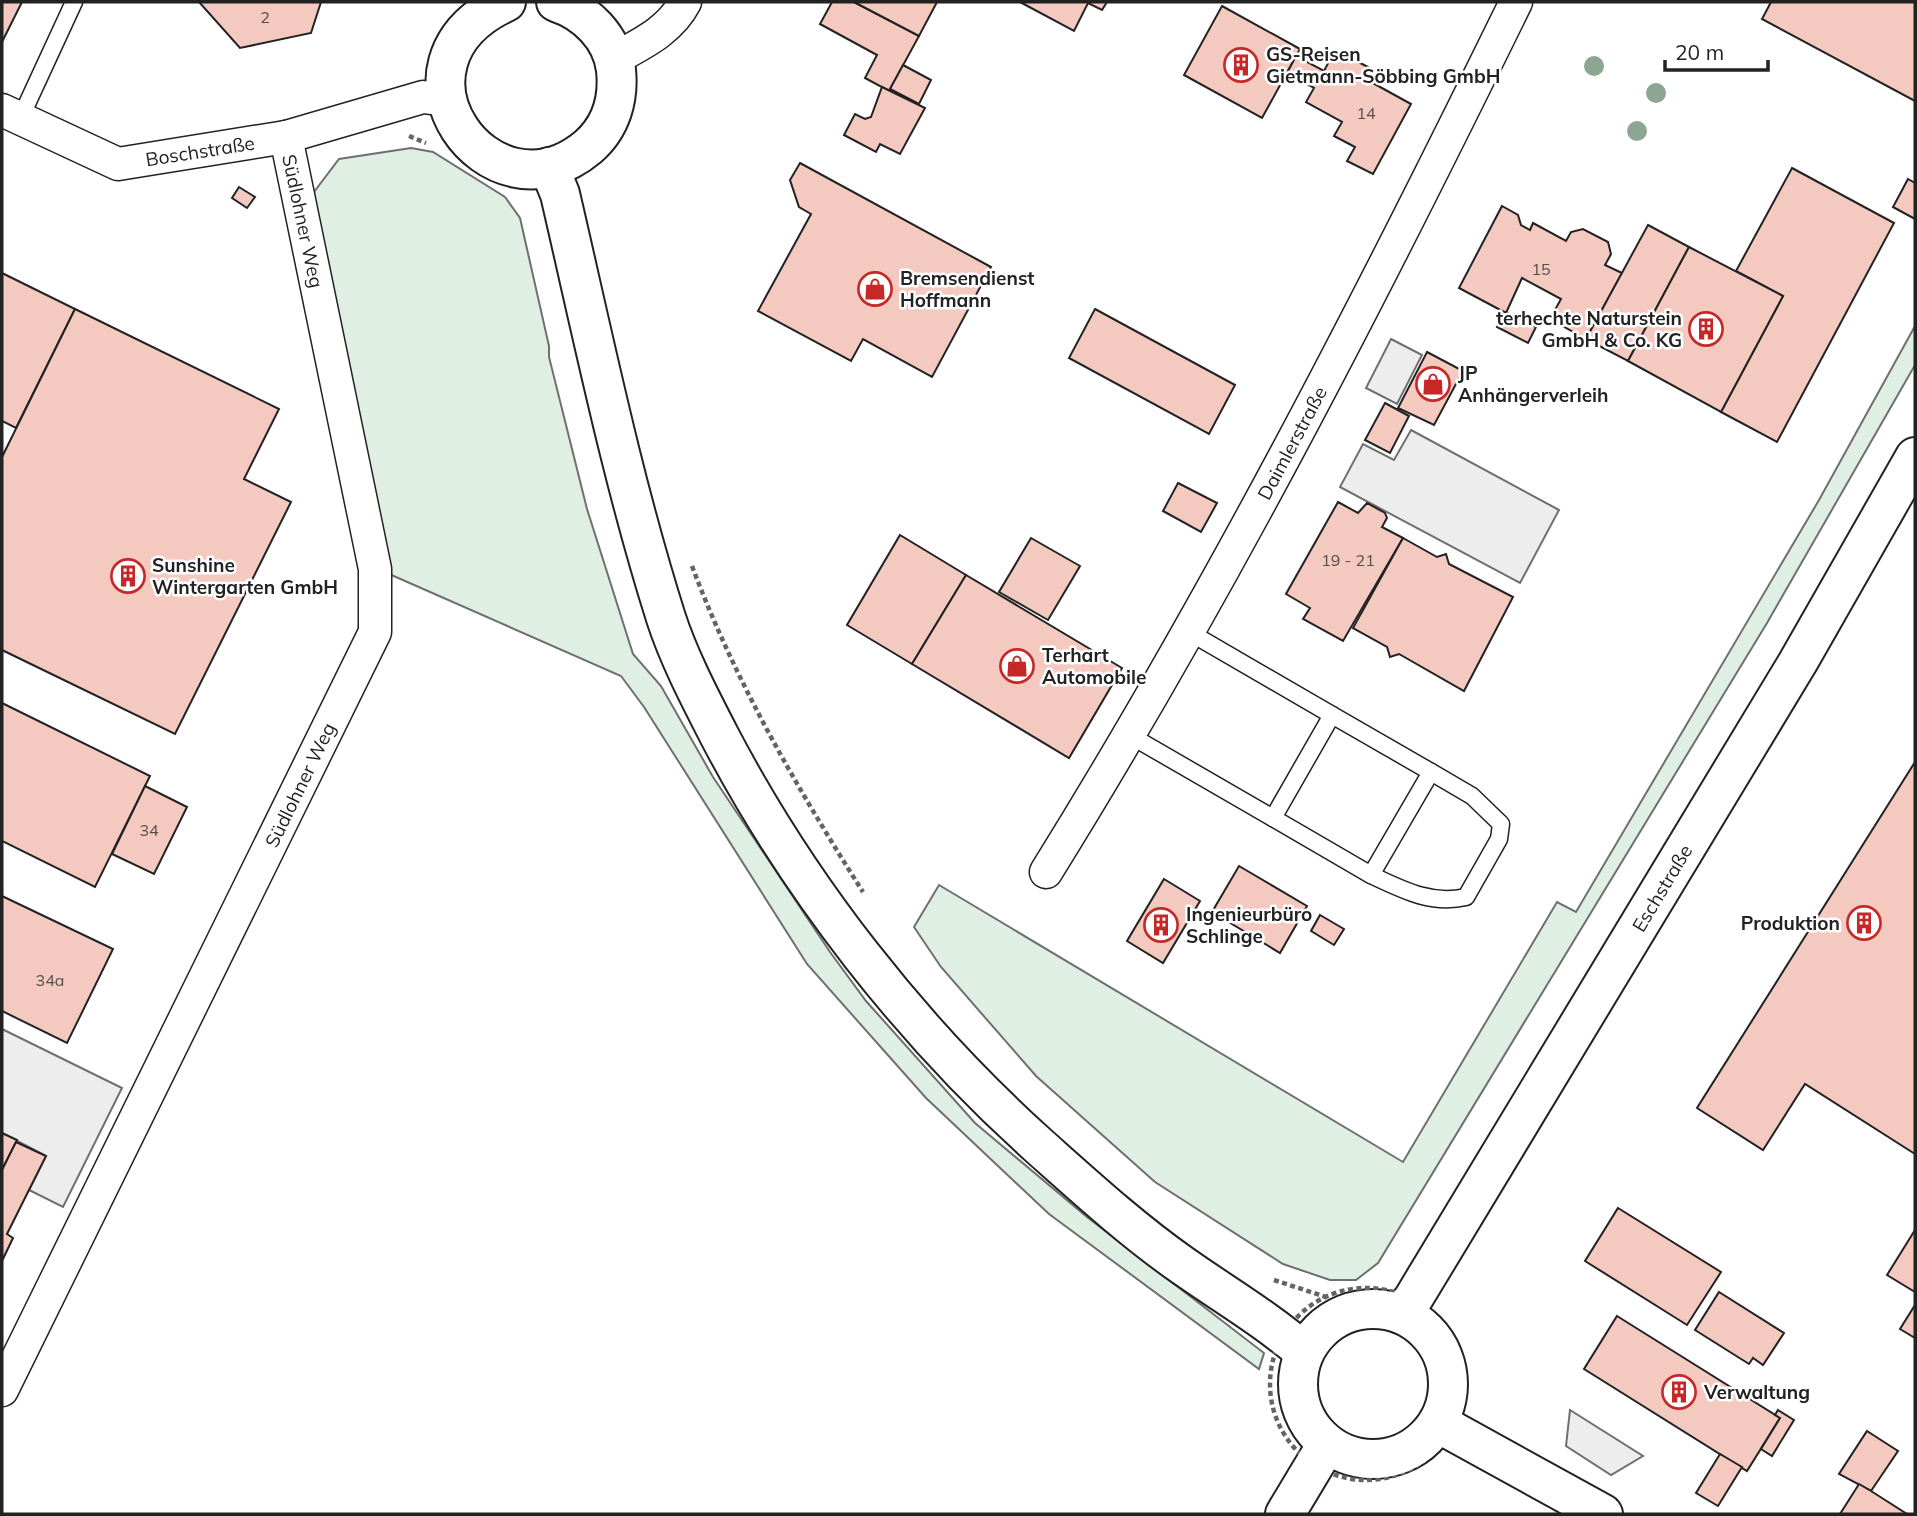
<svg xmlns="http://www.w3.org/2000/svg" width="1917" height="1516" font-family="Mulish,sans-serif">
	<rect width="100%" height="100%" fill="#fff"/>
	<g fill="#e0efe3" stroke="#6f6f6f" stroke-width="2">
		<polygon points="411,148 433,152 505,197 520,218 549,346 549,357 587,509 633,654 661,686 713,777 830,952 866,1001 975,1123 1087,1217 1264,1353 1259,1369 1049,1214 926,1098 807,964 644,707 621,676 380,570 321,272 314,192 339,159"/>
		<polygon points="1915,326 1915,365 1767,623 1378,1263 1356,1280 1330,1280 1283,1264 1155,1182 1036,1076 941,967 914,927 939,885 1403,1162 1557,902 1576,912 1819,500"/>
	</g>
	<g fill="#ededed" stroke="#6f6f6f" stroke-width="2">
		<polygon points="1391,339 1422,355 1397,404 1366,388"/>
		<polygon points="1411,430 1559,510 1520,583 1340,487 1363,444 1394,460"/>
		<polygon points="2,1029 122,1088 63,1207 29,1190 46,1156 2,1133"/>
		<polygon points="1570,1410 1643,1456 1611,1475 1566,1446"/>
	</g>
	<g fill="#f3c9c0" stroke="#222" stroke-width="2">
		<polygon points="2,2 22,2 2,42"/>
		<polygon points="199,2 321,2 311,33 240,48"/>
		<polygon points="832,2 854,2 919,36 889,91 865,78 877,55 820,24"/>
		<polygon points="854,2 937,2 919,36"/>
		<polygon points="1020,2 1107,2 1102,10 1088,3 1074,31"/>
		<polygon points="1771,2 1915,2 1915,101 1762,19"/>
		<polygon points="1222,6 1300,49 1262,118 1184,75"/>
		<polygon points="1335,50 1368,67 1362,77 1411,104 1373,174 1347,161 1355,147 1334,136 1342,122 1306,102 1314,88 1287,73 1296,56 1324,71"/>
		<polygon points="903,65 931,80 919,104 890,89"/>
		<polygon points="882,87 925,108 900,154 880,144 876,152 844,135 855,114 865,119 871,117"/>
		<polygon points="800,163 991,267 932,377 863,339 851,361 758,311 811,214 799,207 790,180"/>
		<polygon points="1792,168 1894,223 1777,442 1721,412 1783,296 1736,271"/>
		<polygon points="1908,179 1915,183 1915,219 1893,207"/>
		<polygon points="239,187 255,197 247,208 232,198"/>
		<polygon points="1502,206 1518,215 1521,225 1530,230 1533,223 1566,241 1571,232 1583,229 1608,242 1611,254 1605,265 1622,273 1586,339 1550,319 1561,299 1522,278 1506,313 1459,288"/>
		<polygon points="1648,225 1689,247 1628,361 1586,339"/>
		<polygon points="1689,247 1783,296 1721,412 1628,361"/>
		<polygon points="2,273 75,309 16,428 2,421"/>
		<polygon points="75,309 279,409 244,479 291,502 175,734 2,650 2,457"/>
		<polygon points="1095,309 1235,385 1209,434 1069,358"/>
		<polygon points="1505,312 1536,327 1528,343 1497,327"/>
		<polygon points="1427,352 1463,371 1434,425 1398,408"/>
		<polygon points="1385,403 1409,416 1390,453 1365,440"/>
		<polygon points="1178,483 1217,503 1201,532 1163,511"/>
		<polygon points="1338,502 1358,513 1367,503 1385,513 1387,518 1382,527 1403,538 1343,641 1303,619 1310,608 1286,594"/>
		<polygon points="900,535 966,575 912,664 847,625"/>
		<polygon points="1031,538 1080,566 1048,620 999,592"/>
		<polygon points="1403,538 1437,557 1446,554 1449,564 1513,597 1464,691 1399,654 1390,657 1387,647 1353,628"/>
		<polygon points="966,575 1122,668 1069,758 912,664"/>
		<polygon points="2,703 150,776 95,887 2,841"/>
		<polygon points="1915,762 1915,1154 1805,1084 1763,1150 1697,1108"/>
		<polygon points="145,786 187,807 154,874 112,854"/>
		<polygon points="1239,866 1307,906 1280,953 1212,912"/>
		<polygon points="1164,879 1200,901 1163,963 1127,941"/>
		<polygon points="2,896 113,949 67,1043 2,1011"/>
		<polygon points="1320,915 1344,929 1334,945 1311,931"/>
		<polygon points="2,1133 17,1140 2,1170"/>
		<polygon points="16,1142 46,1156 7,1234 13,1238 2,1261 2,1170"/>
		<polygon points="1618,1208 1721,1272 1687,1325 1585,1261"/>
		<polygon points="1915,1230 1915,1292 1887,1275"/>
		<polygon points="1719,1292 1784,1333 1763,1365 1753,1358 1749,1364 1695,1330"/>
		<polygon points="1915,1305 1915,1338 1900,1329"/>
		<polygon points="1617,1316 1780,1418 1747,1471 1584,1369"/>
		<polygon points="1778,1410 1794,1420 1772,1456 1761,1449 1780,1418 1775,1415"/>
		<polygon points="1867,1431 1898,1451 1871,1491 1839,1474"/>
		<polygon points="1720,1454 1742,1467 1718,1506 1696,1493"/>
		<polygon points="1859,1484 1871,1491 1907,1514 1840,1514"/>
	</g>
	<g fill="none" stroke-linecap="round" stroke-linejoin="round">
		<g stroke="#222" stroke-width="19">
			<g id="lane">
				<polyline points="20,119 74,2"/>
				<polyline points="1131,736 1273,818 1332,715 1189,632"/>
				<polyline points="1273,818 1371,875 1431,772 1332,715"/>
				<path d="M1371,875C1403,890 1431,905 1466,897L1499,839L1501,824L1472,796L1431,772"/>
			</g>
		</g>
		<g stroke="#222" stroke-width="35">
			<g id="street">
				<path d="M614,59C641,44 670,31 685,2"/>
				<polyline points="2,110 118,164 286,137 423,97 446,100"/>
				<path d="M1046,872C1220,592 1371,298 1516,2"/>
				<polyline points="2,1390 375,632 375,569 286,137"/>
			</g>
		</g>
		<g stroke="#222" stroke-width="42">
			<g id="secondary">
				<path d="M506,2C371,64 490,229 588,147C611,127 619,99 616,70C612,37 586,12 556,2"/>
				<path d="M549,167L560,194C593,336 622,479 666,618C679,658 700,698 719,735C799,888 911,1031 1039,1146C1085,1187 1132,1230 1182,1265C1223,1294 1266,1319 1304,1352"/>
				<circle cx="1373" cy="1384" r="75"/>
				<polyline points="1401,1314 1413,1299 1798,662 1915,457"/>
				<polyline points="1438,1423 1603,1514"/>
				<polyline points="1285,1514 1327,1444"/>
			</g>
		</g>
		<g stroke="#646464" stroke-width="4.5" stroke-dasharray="5 3.5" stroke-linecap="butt">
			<polyline points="409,136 426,143"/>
			<path d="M692,566C735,681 797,788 863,892"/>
			<polyline points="1274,1280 1326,1297"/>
			<circle cx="1366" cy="1384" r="96"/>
		</g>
		<use href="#lane" stroke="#fff" stroke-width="16"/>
		<use href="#street" stroke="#fff" stroke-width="32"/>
		<use href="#secondary" stroke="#fff" stroke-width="38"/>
	</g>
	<g fill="#8da692">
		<circle cx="1594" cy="66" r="10"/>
		<circle cx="1656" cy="93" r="10"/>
		<circle cx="1637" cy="131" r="10"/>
	</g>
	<defs>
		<g id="building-ring" transform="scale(1.75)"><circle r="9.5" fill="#fff" stroke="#c62828" stroke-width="1.5"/><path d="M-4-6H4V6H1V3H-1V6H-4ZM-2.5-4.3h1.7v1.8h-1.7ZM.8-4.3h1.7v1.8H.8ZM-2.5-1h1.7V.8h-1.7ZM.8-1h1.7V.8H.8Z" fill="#c62828"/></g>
		<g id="shop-ring" transform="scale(1.75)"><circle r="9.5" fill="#fff" stroke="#c62828" stroke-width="1.5"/><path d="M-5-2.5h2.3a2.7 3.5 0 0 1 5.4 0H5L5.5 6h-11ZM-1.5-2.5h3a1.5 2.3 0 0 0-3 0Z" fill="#c62828"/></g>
	</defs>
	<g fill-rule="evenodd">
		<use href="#building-ring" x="1241" y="65"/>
		<use href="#shop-ring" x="875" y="289"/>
		<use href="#building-ring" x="1706" y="329"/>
		<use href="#shop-ring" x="1433" y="384"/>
		<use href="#building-ring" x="128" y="576"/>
		<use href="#shop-ring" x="1017" y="666"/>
		<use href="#building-ring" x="1864" y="923"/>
		<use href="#building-ring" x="1161" y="925"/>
		<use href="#building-ring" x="1679" y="1392"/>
	</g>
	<g text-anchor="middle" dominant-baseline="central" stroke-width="5" stroke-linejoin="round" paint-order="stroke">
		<g font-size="16" fill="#564c4a">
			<text x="265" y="17">2</text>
			<text x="1366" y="113">14</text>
			<text x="1541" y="269">15</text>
			<text x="1348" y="560">19 - 21</text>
			<text x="149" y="830">34</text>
			<text x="50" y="980">34a</text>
		</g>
		<g font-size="19" font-weight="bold" fill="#222" stroke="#fff" text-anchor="start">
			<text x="1266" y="54">GS-Reisen<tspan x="1266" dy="22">Gietmann-Söbbing GmbH</tspan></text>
			<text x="900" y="278">Bremsendienst<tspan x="900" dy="22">Hoffmann</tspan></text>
			<text x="1682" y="318" text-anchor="end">terhechte Naturstein<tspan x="1682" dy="22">GmbH &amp; Co. KG</tspan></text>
			<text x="1458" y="373">JP<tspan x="1458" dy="22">Anhängerverleih</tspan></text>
			<text x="152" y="565">Sunshine<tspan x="152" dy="22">Wintergarten GmbH</tspan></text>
			<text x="1042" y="655">Terhart<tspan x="1042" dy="22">Automobile</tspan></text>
			<text x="1186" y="914">Ingenieurbüro<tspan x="1186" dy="22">Schlinge</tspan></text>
			<text x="1840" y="923" text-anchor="end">Produktion</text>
			<text x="1704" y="1392">Verwaltung</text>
		</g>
		<g font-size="19" fill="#222" stroke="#fff">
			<text transform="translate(200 151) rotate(-9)">Boschstraße</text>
			<text transform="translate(303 221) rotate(78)">Südlohner Weg</text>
			<text transform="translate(1292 443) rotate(-62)">Daimlerstraße</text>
			<text transform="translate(300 785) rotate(-64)">Südlohner Weg</text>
			<text transform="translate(1662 888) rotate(-59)">Eschstraße</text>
		</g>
	</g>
	<rect width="1917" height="1516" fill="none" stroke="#222222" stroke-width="7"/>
	<path d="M1665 60v10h103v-10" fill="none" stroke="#222222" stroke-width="3.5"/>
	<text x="1675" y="60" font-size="21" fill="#222222" stroke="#ffffff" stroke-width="5" paint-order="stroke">20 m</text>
</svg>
